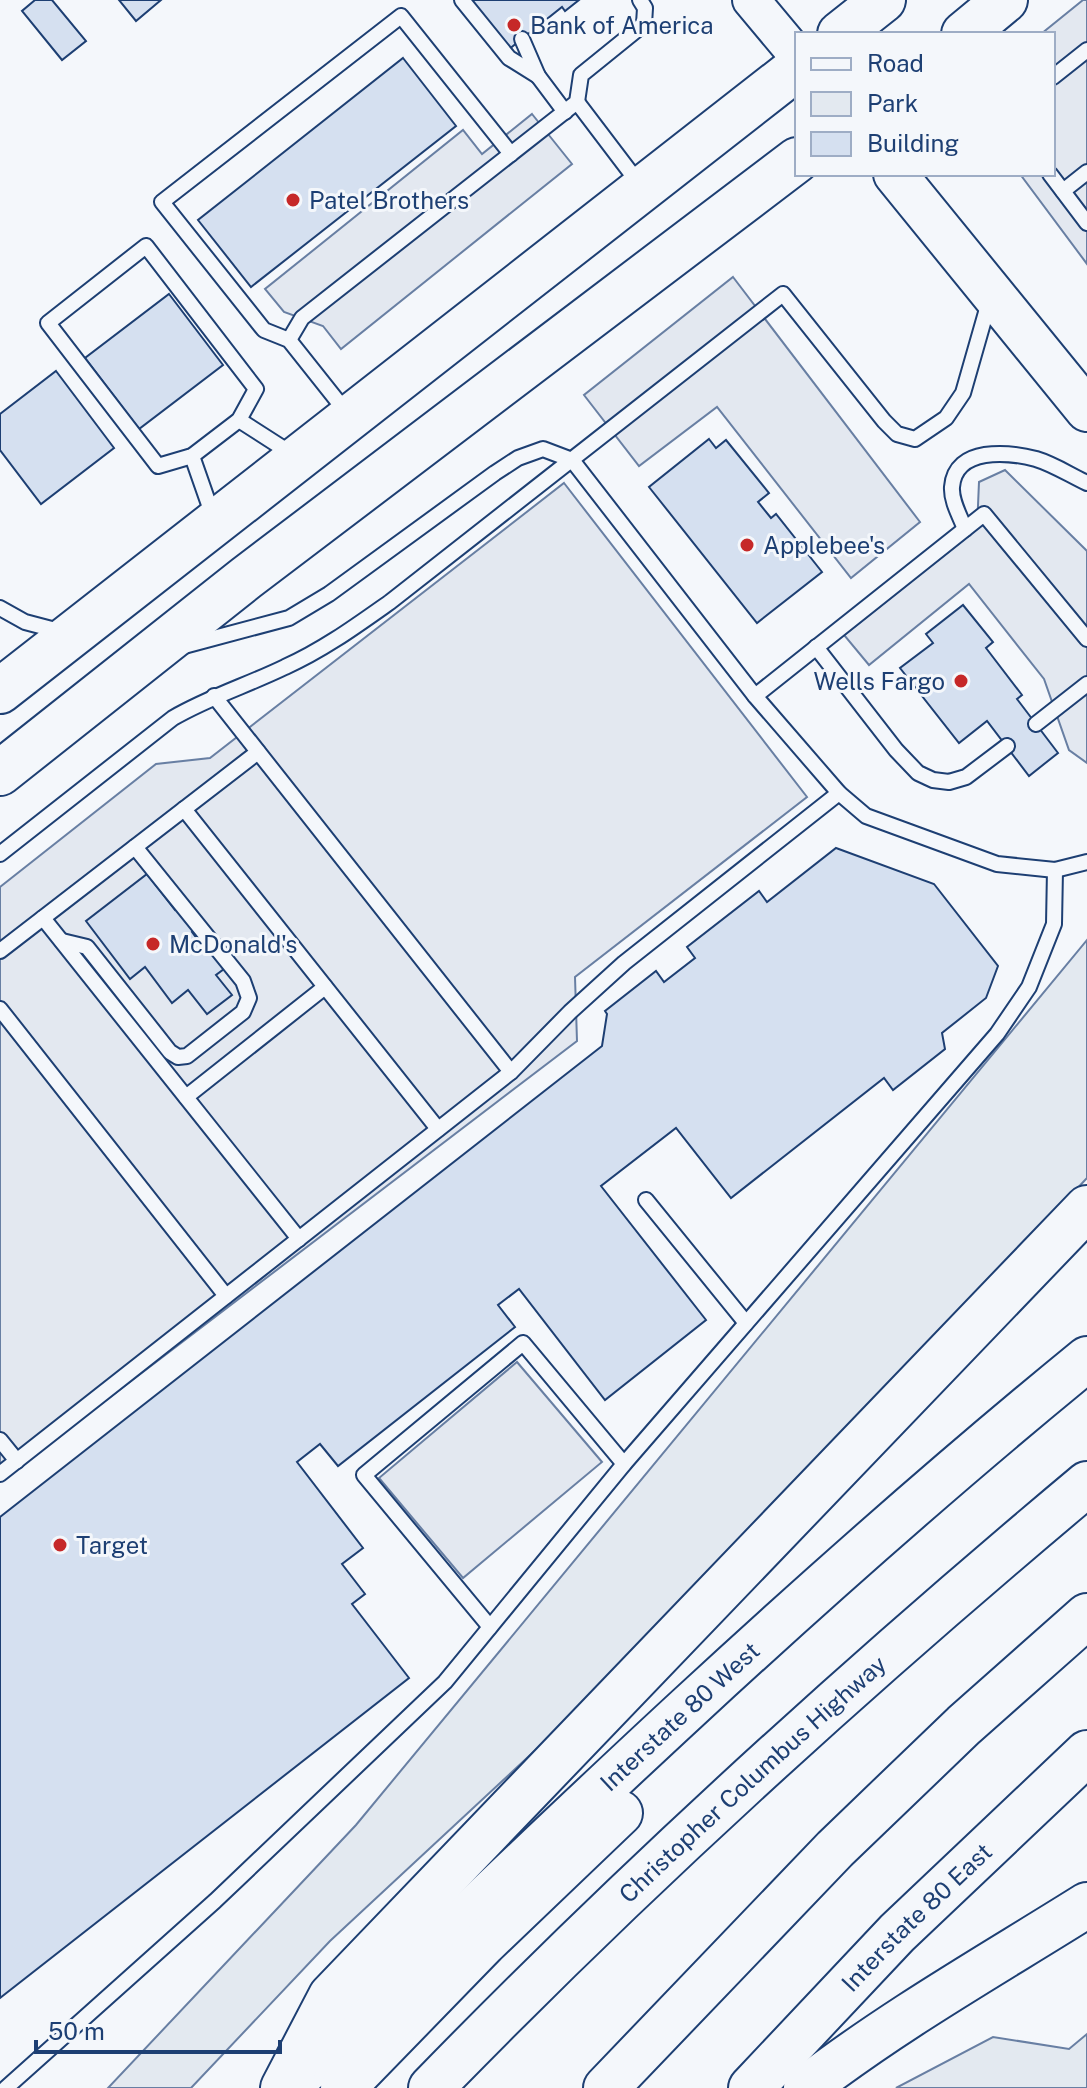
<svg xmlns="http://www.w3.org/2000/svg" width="1087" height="2088" font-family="'Public Sans',sans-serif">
	<rect width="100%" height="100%" fill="#f4f7fb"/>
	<g fill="#e3e9f0" stroke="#687fa3" stroke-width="2">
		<polygon points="1087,940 1087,1178 640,1653 330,1941 191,2088 108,2088 356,1825"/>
		<polygon points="1087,2034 1087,2088 896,2088 993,2037 1069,2049"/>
	</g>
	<g fill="#e3e8f0" stroke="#687fa3" stroke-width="2">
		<polygon points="1083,0 1087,0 1087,264 1020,174 1053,174 1053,34 1041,34"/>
		<polygon points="532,114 572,164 341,349 323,326 284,312 265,289 463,130 482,154"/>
		<polygon points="733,277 920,522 851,578 717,407 639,466 584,395"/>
		<polygon points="1005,470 1087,551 1087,763 1069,750 1044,679 969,584 869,665 844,635 977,529 979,482"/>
		<polygon points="564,483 807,797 575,977 577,1041 0,1481 0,887 156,764 210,758"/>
		<polygon points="517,1362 602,1462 463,1578 379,1478"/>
	</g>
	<g fill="#d5e0f0" stroke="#1d3f73" stroke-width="2">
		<polygon points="35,0 52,0 86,41 62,60 22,11"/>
		<polygon points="119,0 161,0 136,21"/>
		<polygon points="468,0 579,0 565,11 562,7 508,50"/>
		<polygon points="403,58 456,126 251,287 198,220"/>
		<polygon points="169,294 223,365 139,429 85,358"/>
		<polygon points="56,371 114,448 41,504 0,450 0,414"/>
		<polygon points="709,439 716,448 726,440 769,493 758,502 771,518 776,514 822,572 757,623 649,487"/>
		<polygon points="963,605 993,642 986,648 1022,695 1017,699 1058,753 1029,776 987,721 959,743 900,668 933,643 926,634"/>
		<polygon points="836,848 934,884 998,966 986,998 942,1033 945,1049 893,1090 884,1078 731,1198 676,1128 601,1186 706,1320 605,1400 519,1289 498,1305 515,1327 338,1466 320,1444 297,1462 363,1548 342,1564 365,1594 352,1604 409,1678 0,1998 0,1517 602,1046 607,1014 605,1011 656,971 664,982 695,958 687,947 759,891 767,902"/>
		<polygon points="147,874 175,910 181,906 198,927 192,932 203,947 209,942 228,966 216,975 232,995 207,1014 188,990 172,1003 145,967 130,979 86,921"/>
	</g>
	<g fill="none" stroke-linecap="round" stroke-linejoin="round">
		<g stroke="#1d3f73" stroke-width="18">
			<g id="service">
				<polyline points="462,0 509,58 538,76"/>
				<polyline points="522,39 538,76 565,112"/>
				<polyline points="1053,77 1087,50"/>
				<polyline points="577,102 640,185"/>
				<polyline points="1050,174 1087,223"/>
				<polyline points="1063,191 1087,172"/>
				<polygon points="146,246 256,389 239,420 192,456 158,466 48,323"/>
				<polyline points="289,340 302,318 577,102 581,75 644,24 645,8 640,0"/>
				<polyline points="347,413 289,340 264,330 162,202 401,16 511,154"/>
				<polyline points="239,420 292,454"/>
				<polyline points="192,456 213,516"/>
				<path d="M965,529C960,516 951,501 952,487C955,446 1009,452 1036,459C1053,464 1070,475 1087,483"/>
				<polyline points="0,608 25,622 63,632"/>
				<polyline points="184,646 289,618 329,594 495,473 518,458 543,449 572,460 755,696 839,793 866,816 997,864 1055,870 1087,862"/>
				<polyline points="816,647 896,750 918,773 933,780 949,782 966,777 1007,746"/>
				<polyline points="214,696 511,1072"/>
				<polyline points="755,696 984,514 1087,639"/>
				<polyline points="1036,724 1087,684"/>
				<polyline points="184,809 438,1129"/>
				<path d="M0,854L173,718C209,697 248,685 285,667C323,650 356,626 390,602L783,294L884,421L897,434L915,439L946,418L963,393L989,302"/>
				<polyline points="43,918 299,1239"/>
				<polyline points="62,941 87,947 170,1052 178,1057 187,1056 243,1012 249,998 243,981 135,847"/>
				<polyline points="0,951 258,752"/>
				<polyline points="0,1009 226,1296"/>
				<polyline points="186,1097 325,987"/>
				<polyline points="646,1200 746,1323"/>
				<polyline points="0,1440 17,1461"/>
				<polyline points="0,1474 511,1072 570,1012 624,963 839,793"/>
				<polyline points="490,1627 364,1475 523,1343 624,1464"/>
				<polyline points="6,2088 215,1901 445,1682 624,1464 997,1034 1029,987 1054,924 1055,870"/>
			</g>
		</g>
		<g stroke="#1d3f73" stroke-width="40">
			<polyline id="tertiary" points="751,0 797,55"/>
		</g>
		<g stroke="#1d3f73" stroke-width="46">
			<polyline id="secondary" points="895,174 1087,410"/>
		</g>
		<g stroke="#1d3f73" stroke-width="48">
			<g id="trunk">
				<polyline points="840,34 883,0"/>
				<polyline points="964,34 1005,0"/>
				<polyline points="0,691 797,68"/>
				<polyline points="0,773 246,578 797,160"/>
			</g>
		</g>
		<g stroke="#1d3f73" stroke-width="48">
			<g id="motorway">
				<path id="s1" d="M305,2071C559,1827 814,1582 1087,1359"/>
				<polyline points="283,2088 331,1996 1087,1208"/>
				<polyline points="343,2088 484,1943 620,1813"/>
				<path id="s2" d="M431,2088C638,1875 859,1675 1087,1484"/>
				<polyline points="606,2088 835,1849 964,1725 1087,1616"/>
				<path id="s3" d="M751,2088L897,1933L1087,1753"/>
				<path d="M806,2088C894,2020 993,1964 1087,1905"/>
			</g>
		</g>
		<use href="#service" stroke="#f4f7fb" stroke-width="14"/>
		<use href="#tertiary" stroke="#f4f7fb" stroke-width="36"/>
		<use href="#secondary" stroke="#f4f7fb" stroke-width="42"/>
		<use href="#trunk" stroke="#f4f7fb" stroke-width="44"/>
		<use href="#motorway" stroke="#f4f7fb" stroke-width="44"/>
	</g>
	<g fill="#c62828" stroke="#f4f7fb" stroke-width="3">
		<circle cx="514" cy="25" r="8"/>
		<circle cx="293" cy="200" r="8"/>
		<circle cx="747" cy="545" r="8"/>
		<circle cx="961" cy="681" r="8"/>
		<circle cx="153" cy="944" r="8"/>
		<circle cx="60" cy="1545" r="8"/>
	</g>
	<g text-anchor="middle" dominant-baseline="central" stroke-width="6" stroke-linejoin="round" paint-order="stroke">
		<g font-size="24" fill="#1d3f73" stroke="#f4f7fb" text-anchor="start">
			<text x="530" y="25">Bank of America</text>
			<text x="309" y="200">Patel Brothers</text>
			<text x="763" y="545">Applebee's</text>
			<text x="945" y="681" text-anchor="end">Wells Fargo</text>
			<text x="169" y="944">McDonald's</text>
			<text x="76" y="1545">Target</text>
		</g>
		<g font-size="24" fill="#1d3f73" stroke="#f4f7fb">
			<text stroke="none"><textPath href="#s1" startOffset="516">Interstate 80 West</textPath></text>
			<text stroke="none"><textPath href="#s2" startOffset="446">Christopher Columbus Highway</textPath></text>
			<text stroke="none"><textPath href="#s3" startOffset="238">Interstate 80 East</textPath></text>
		</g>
	</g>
	<rect x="795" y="32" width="260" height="144" fill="#f4f7fb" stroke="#9eadc5" stroke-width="2"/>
	<rect x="811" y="58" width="40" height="12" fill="#f4f7fb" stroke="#9eadc5" stroke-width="2"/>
	<text x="867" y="72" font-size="24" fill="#1d3f73">Road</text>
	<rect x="811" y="92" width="40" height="24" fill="#e3e9f0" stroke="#9eadc5" stroke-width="2"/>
	<text x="867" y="112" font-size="24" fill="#1d3f73">Park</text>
	<rect x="811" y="132" width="40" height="24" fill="#d5e0f0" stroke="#9eadc5" stroke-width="2"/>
	<text x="867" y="152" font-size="24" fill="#1d3f73">Building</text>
	<path d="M36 2040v12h244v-12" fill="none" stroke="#1d3f73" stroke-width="4"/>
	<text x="48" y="2040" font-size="24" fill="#1d3f73" stroke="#f4f7fb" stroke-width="6" paint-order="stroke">50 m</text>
</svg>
